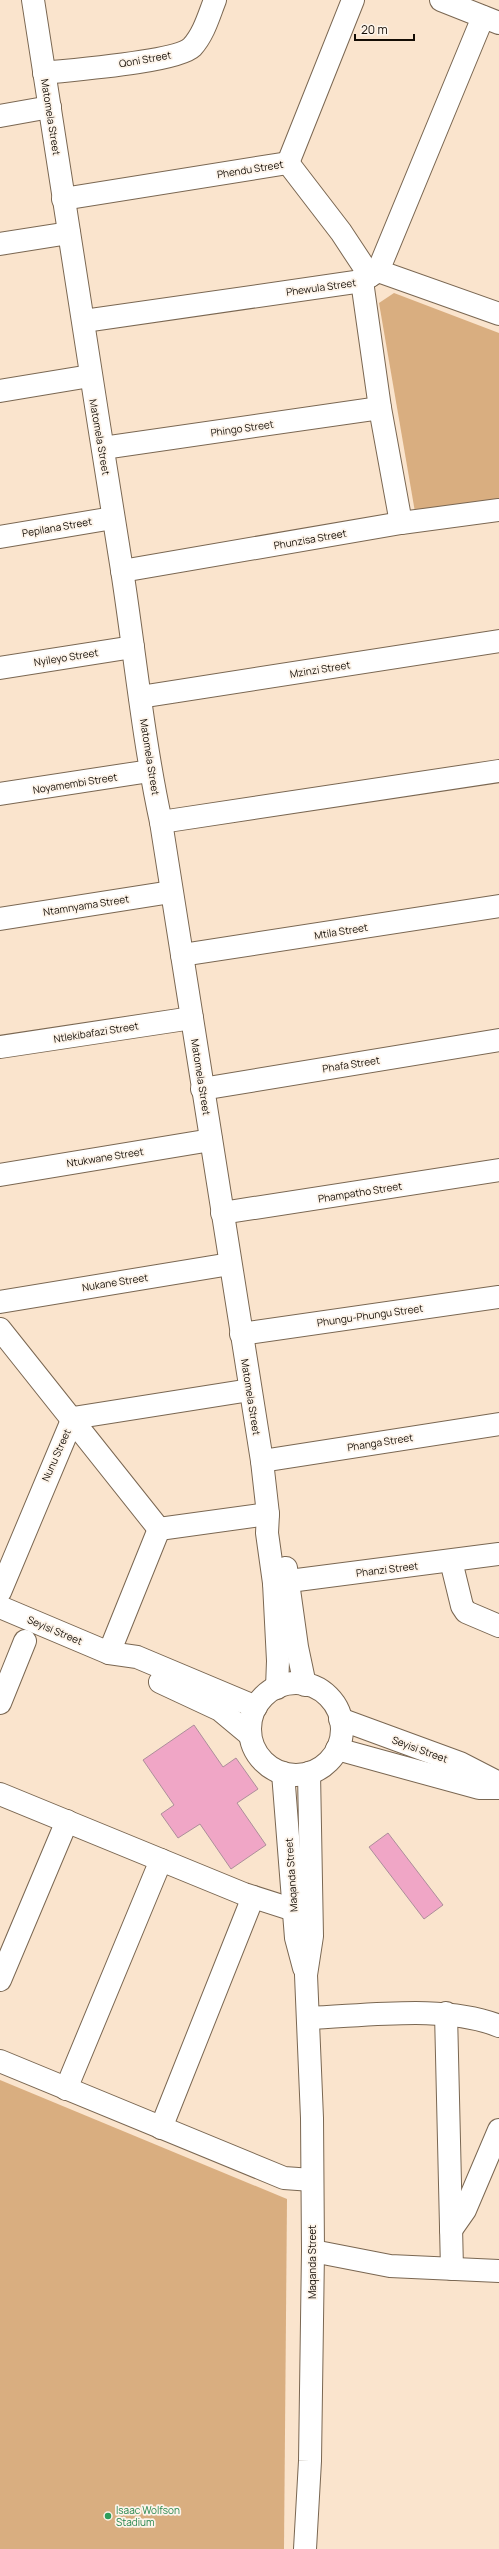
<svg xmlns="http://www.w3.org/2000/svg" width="499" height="2549" font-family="Manrope,sans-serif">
	<rect width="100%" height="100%" fill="#fae4cd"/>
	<g fill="#d9ae80">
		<polygon points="394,293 499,333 499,502 415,512 379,303"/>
		<polygon points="0,2080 287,2199 284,2549 0,2549"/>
	</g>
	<g fill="#f0a6c6" stroke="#ac8e9a">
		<polygon points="194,1725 223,1767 236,1758 258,1789 237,1803 266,1845 231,1869 200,1824 178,1838 161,1814 174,1805 143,1760"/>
		<polygon points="388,1833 443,1905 424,1919 369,1847"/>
	</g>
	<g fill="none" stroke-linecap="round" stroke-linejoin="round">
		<g stroke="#7a6752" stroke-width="24">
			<g id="minor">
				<path d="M33,0C61,190 92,380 122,570C135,654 143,739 161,822L262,1461L268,1514L267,1533L274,1583L278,1661L277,1688"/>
				<polyline points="441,0 499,23"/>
				<path d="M44,73C70,70 177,62 192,47C204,34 209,15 215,0"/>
				<polyline points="0,116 50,107"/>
				<polyline points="288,163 353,0"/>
				<polyline points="288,163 341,232 370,276"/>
				<polyline points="63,199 288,163"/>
				<polyline points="0,244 69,233"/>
				<polyline points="378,271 499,314"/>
				<polyline points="362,281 380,408 401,523"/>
				<polyline points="84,321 362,281 378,271 483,17"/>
				<polyline points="0,391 90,376"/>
				<polyline points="103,448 380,408"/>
				<polyline points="0,537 113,518"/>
				<polyline points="122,571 401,523 499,510"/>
				<polyline points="0,668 133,647"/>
				<polyline points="140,697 499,641"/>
				<polyline points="0,794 150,771"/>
				<polyline points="161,822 499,771"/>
				<polyline points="0,919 171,892"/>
				<polyline points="182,955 499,906"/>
				<polyline points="0,1047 192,1018"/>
				<polyline points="202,1089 499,1040"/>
				<polyline points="0,1175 211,1140"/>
				<polyline points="222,1213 499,1170"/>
				<polyline points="0,1302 230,1264"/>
				<polyline points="0,1329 159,1529"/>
				<polyline points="241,1334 499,1297"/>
				<polyline points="262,1461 499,1424"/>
				<polyline points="159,1529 268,1514"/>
				<polyline points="451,1561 462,1606 466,1612 499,1626"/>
				<polyline points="286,1568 297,1647 305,1685"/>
				<polyline points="274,1583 499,1554"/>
				<polyline points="0,1592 73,1418 250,1390"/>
				<polyline points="0,1607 109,1653 137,1657 256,1707"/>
				<polyline points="109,1653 159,1529"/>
				<polyline points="160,1682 220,1710 250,1735"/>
				<circle cx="296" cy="1729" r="46"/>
				<polyline points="0,1703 25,1641"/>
				<polyline points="340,1719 460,1763 499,1783"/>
				<polyline points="337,1749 479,1788 499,1788"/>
				<polyline points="283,1773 296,1938 304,1968"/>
				<polyline points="0,1794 244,1894 294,1910"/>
				<polyline points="0,1980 67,1821"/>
				<polyline points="446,2013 452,2269"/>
				<path d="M308,2018C366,2016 446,2004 499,2026"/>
				<polyline points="0,2061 284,2178 312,2180"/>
				<polyline points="66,2089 161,1860"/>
				<polyline points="161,2128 253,1897"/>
				<polyline points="451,2230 465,2210 499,2130"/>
				<polyline points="313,2251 390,2266 499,2271"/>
				<polyline points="305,2549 310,2461 313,2251 312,2118 306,1975 312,1936 309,1773"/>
			</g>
		</g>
		<use href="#minor" stroke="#fff" stroke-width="22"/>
	</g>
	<circle fill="#2e9e5b" stroke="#fdf4ea" stroke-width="1.5" cx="108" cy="2516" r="4"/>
	<g text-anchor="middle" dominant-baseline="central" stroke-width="3.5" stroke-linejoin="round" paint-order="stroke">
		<g font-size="10" fill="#140d05" stroke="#fdf4ea">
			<text transform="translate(145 59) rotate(-10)">Qoni Street</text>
			<text transform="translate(51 117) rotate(81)">Matomela Street</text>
			<text transform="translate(250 169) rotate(-9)">Phendu Street</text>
			<text transform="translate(321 287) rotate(-8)">Phewula Street</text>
			<text transform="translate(242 428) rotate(-8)">Phingo Street</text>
			<text transform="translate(100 437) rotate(80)">Matomela Street</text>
			<text transform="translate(57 527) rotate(-10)">Pepilana Street</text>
			<text transform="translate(310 539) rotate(-10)">Phunzisa Street</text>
			<text transform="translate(66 657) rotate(-9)">Nyileyo Street</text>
			<text transform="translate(320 669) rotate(-9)">Mzinzi Street</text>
			<text transform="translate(150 757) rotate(81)">Matomela Street</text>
			<text transform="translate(75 783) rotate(-9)">Noyamembi Street</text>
			<text transform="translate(86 905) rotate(-9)">Ntamnyama Street</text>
			<text transform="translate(341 931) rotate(-9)">Mtila Street</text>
			<text transform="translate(96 1032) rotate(-9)">Ntlekibafazi Street</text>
			<text transform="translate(351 1064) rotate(-9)">Phafa Street</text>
			<text transform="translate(201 1077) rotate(81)">Matomela Street</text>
			<text transform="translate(105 1157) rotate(-9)">Ntukwane Street</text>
			<text transform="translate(360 1192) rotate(-9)">Phampatho Street</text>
			<text transform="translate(115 1282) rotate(-9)">Nukane Street</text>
			<text transform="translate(370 1315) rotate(-8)">Phungu-Phungu Street</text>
			<text transform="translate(251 1397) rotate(81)">Matomela Street</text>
			<text transform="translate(380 1442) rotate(-9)">Phanga Street</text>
			<text transform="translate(56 1455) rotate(-66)">Nunu Street</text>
			<text transform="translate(387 1569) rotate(-7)">Phanzi Street</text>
			<text transform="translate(55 1630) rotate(23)">Seyisi Street</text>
			<text transform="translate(420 1749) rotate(20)">Seyisi Street</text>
			<text transform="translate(291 1875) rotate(-94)">Maqanda Street</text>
			<text transform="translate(312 2262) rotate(-90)">Maqanda Street</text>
		</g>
		<g font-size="10" fill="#27864d" stroke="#fdf4ea" text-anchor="start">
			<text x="116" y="2510">Isaac Wolfson<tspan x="116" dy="12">Stadium</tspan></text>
		</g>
	</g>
	<path d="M355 34v6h59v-6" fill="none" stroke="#140d05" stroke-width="2"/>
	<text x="361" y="34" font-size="12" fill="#140d05" stroke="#fdf4ea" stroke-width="3" paint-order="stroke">20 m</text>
</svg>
